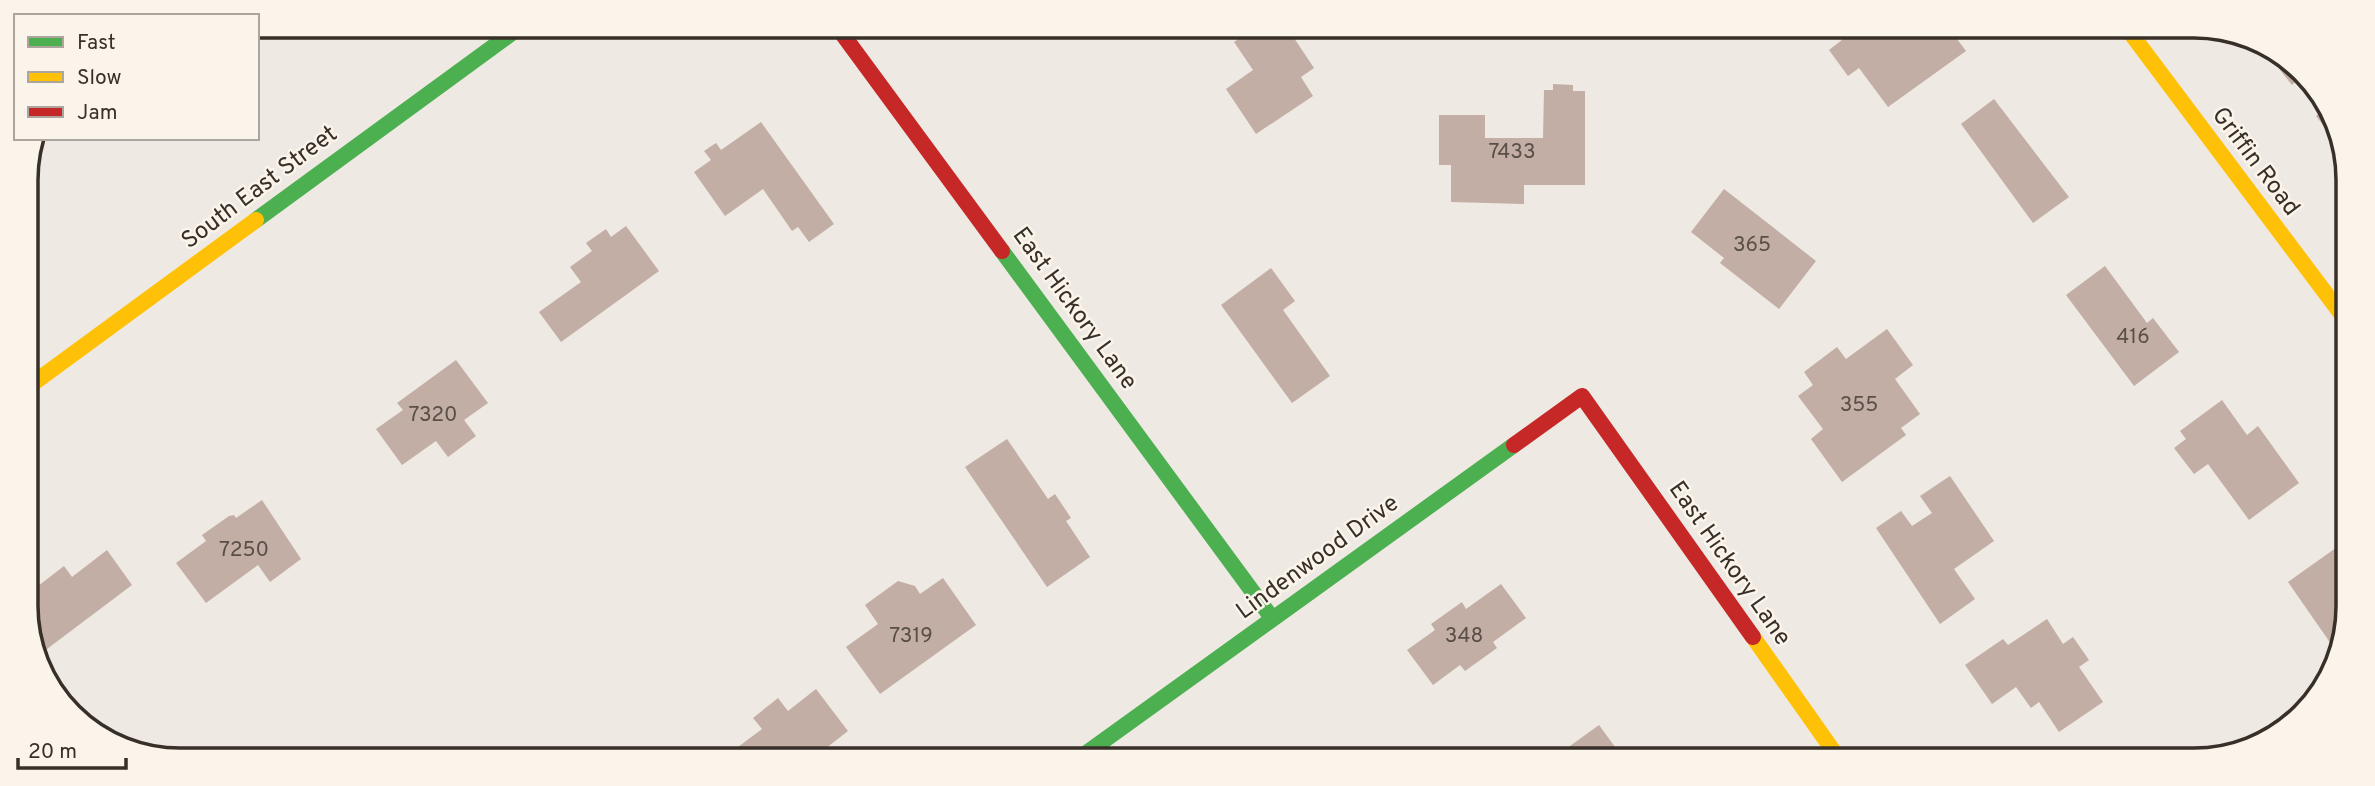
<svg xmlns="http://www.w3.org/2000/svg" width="2375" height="786" font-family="Overpass,sans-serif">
	<rect width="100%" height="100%" fill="#eee9e3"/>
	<g fill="#c2aea4">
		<polygon points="1253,29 1288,29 1314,68 1301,77 1313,96 1256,134 1226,89 1253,70 1234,42"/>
		<polygon points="1843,31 1951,31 1966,51 1888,107 1859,68 1848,76 1829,50 1847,36"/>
		<polygon points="2272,54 2310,78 2342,143 2339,145 2316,116 2321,111 2296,81 2292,85 2269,56"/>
		<polygon points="1553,84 1573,85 1573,91 1585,91 1585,185 1524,185 1524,204 1451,202 1451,165 1439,165 1439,115 1485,115 1485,138 1543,138 1544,90 1553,90"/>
		<polygon points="1994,99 2069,197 2033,223 1961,124"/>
		<polygon points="761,122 834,224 809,242 798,227 792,231 763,189 725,216 694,172 711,160 704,151 716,143 721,150"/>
		<polygon points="1724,189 1816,261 1779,309 1720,263 1724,258 1691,232"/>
		<polygon points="626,226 659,271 561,342 539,312 581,282 570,267 592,251 586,243 606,229 611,237"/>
		<polygon points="2105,266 2147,323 2153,318 2179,352 2134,386 2066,295"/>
		<polygon points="1271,268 1295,301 1283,310 1330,376 1292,403 1221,305"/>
		<polygon points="1887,329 1913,365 1895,379 1920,414 1901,428 1906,435 1842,482 1811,439 1823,429 1798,396 1813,385 1804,372 1837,347 1846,359"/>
		<polygon points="456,360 488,403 464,420 476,436 448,457 436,441 402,465 376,429 403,410 397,403"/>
		<polygon points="2222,400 2247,435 2258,426 2299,483 2249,520 2208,464 2194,474 2174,448 2186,439 2180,431"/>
		<polygon points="1007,439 1048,499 1055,494 1071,518 1066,521 1090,557 1047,587 965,467"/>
		<polygon points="1950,476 1994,541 1954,569 1975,599 1940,624 1876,528 1901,511 1912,526 1932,513 1920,496"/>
		<polygon points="262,500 301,559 270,582 258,565 206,603 176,563 206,541 202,535 229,516 234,515 236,518"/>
		<polygon points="2340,545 2344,551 2343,646 2338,654 2288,582"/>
		<polygon points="107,550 132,585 39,655 29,635 29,593 64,566 72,577"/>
		<polygon points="943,578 976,625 880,694 846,647 878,624 865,605 898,581 915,586 920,594"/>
		<polygon points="1501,584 1526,618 1493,642 1497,648 1465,671 1460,665 1433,685 1407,650 1435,630 1431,624 1462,602 1466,609"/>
		<polygon points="2047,619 2063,644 2073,637 2089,660 2079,667 2103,702 2059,732 2039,702 2031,708 2016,687 1992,704 1965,665 2003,639 2008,645"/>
		<polygon points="816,689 848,731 816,756 726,756 762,729 753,718 778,698 788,711"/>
		<polygon points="1599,725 1623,758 1562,758 1559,754"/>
	</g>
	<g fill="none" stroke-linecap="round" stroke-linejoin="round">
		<g stroke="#4caf50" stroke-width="16">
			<polyline points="256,220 520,27"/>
			<polyline points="1002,251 1272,618"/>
			<polyline points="1081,757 1514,445"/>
		</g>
		<g stroke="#ffc107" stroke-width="16">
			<polyline points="2129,31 2345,319"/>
			<polyline points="28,387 256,220"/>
			<polyline points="1753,637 1839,759"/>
		</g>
		<g stroke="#c62828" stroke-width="16">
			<polyline points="838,28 1002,251"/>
			<polyline points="1514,445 1582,396 1753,637"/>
		</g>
	</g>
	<g text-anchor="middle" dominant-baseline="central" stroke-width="5" stroke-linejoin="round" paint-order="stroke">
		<g font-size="21" fill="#5a4f48">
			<text x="1512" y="152">7433</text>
			<text x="1752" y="245">365</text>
			<text x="2133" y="337">416</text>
			<text x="1859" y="405">355</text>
			<text x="433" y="415">7320</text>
			<text x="244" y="550">7250</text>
			<text x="911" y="636">7319</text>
			<text x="1464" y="636">348</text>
		</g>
		<g font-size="24" fill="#382f29" stroke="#faf4ea">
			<text transform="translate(2255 162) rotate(53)">Griffin Road</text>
			<text transform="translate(260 188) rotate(-37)">South East Street</text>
			<text transform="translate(1074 309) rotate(54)">East Hickory Lane</text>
			<text transform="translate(1318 558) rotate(-36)">Lindenwood Drive</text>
			<text transform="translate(1729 564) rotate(55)">East Hickory Lane</text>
		</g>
	</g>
	<path d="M0 0H2375V786H0ZM180 38H2194A142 142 0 0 1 2336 180V606A142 142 0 0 1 2194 748H180A142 142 0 0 1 38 606V180A142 142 0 0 1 180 38Z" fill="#faf4ea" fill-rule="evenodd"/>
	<path fill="none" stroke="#382f29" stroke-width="3.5" d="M180 38H2194A142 142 0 0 1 2336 180V606A142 142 0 0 1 2194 748H180A142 142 0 0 1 38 606V180A142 142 0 0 1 180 38Z"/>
	<rect x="14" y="14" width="245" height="126" fill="#faf4ea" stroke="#aca59d" stroke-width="2"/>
	<rect x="28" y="37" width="35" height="10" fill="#4caf50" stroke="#aca59d" stroke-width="2"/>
	<text x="77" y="49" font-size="21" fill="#382f29">Fast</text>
	<rect x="28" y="72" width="35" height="10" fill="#ffc107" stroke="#aca59d" stroke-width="2"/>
	<text x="77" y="84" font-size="21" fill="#382f29">Slow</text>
	<rect x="28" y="107" width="35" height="10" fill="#c62828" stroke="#aca59d" stroke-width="2"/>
	<text x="77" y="119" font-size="21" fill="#382f29">Jam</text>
	<path d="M18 758v10h108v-10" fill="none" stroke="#382f29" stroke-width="3.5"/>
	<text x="28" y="758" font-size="21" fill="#382f29" stroke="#faf4ea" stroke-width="5" paint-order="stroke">20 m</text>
</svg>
